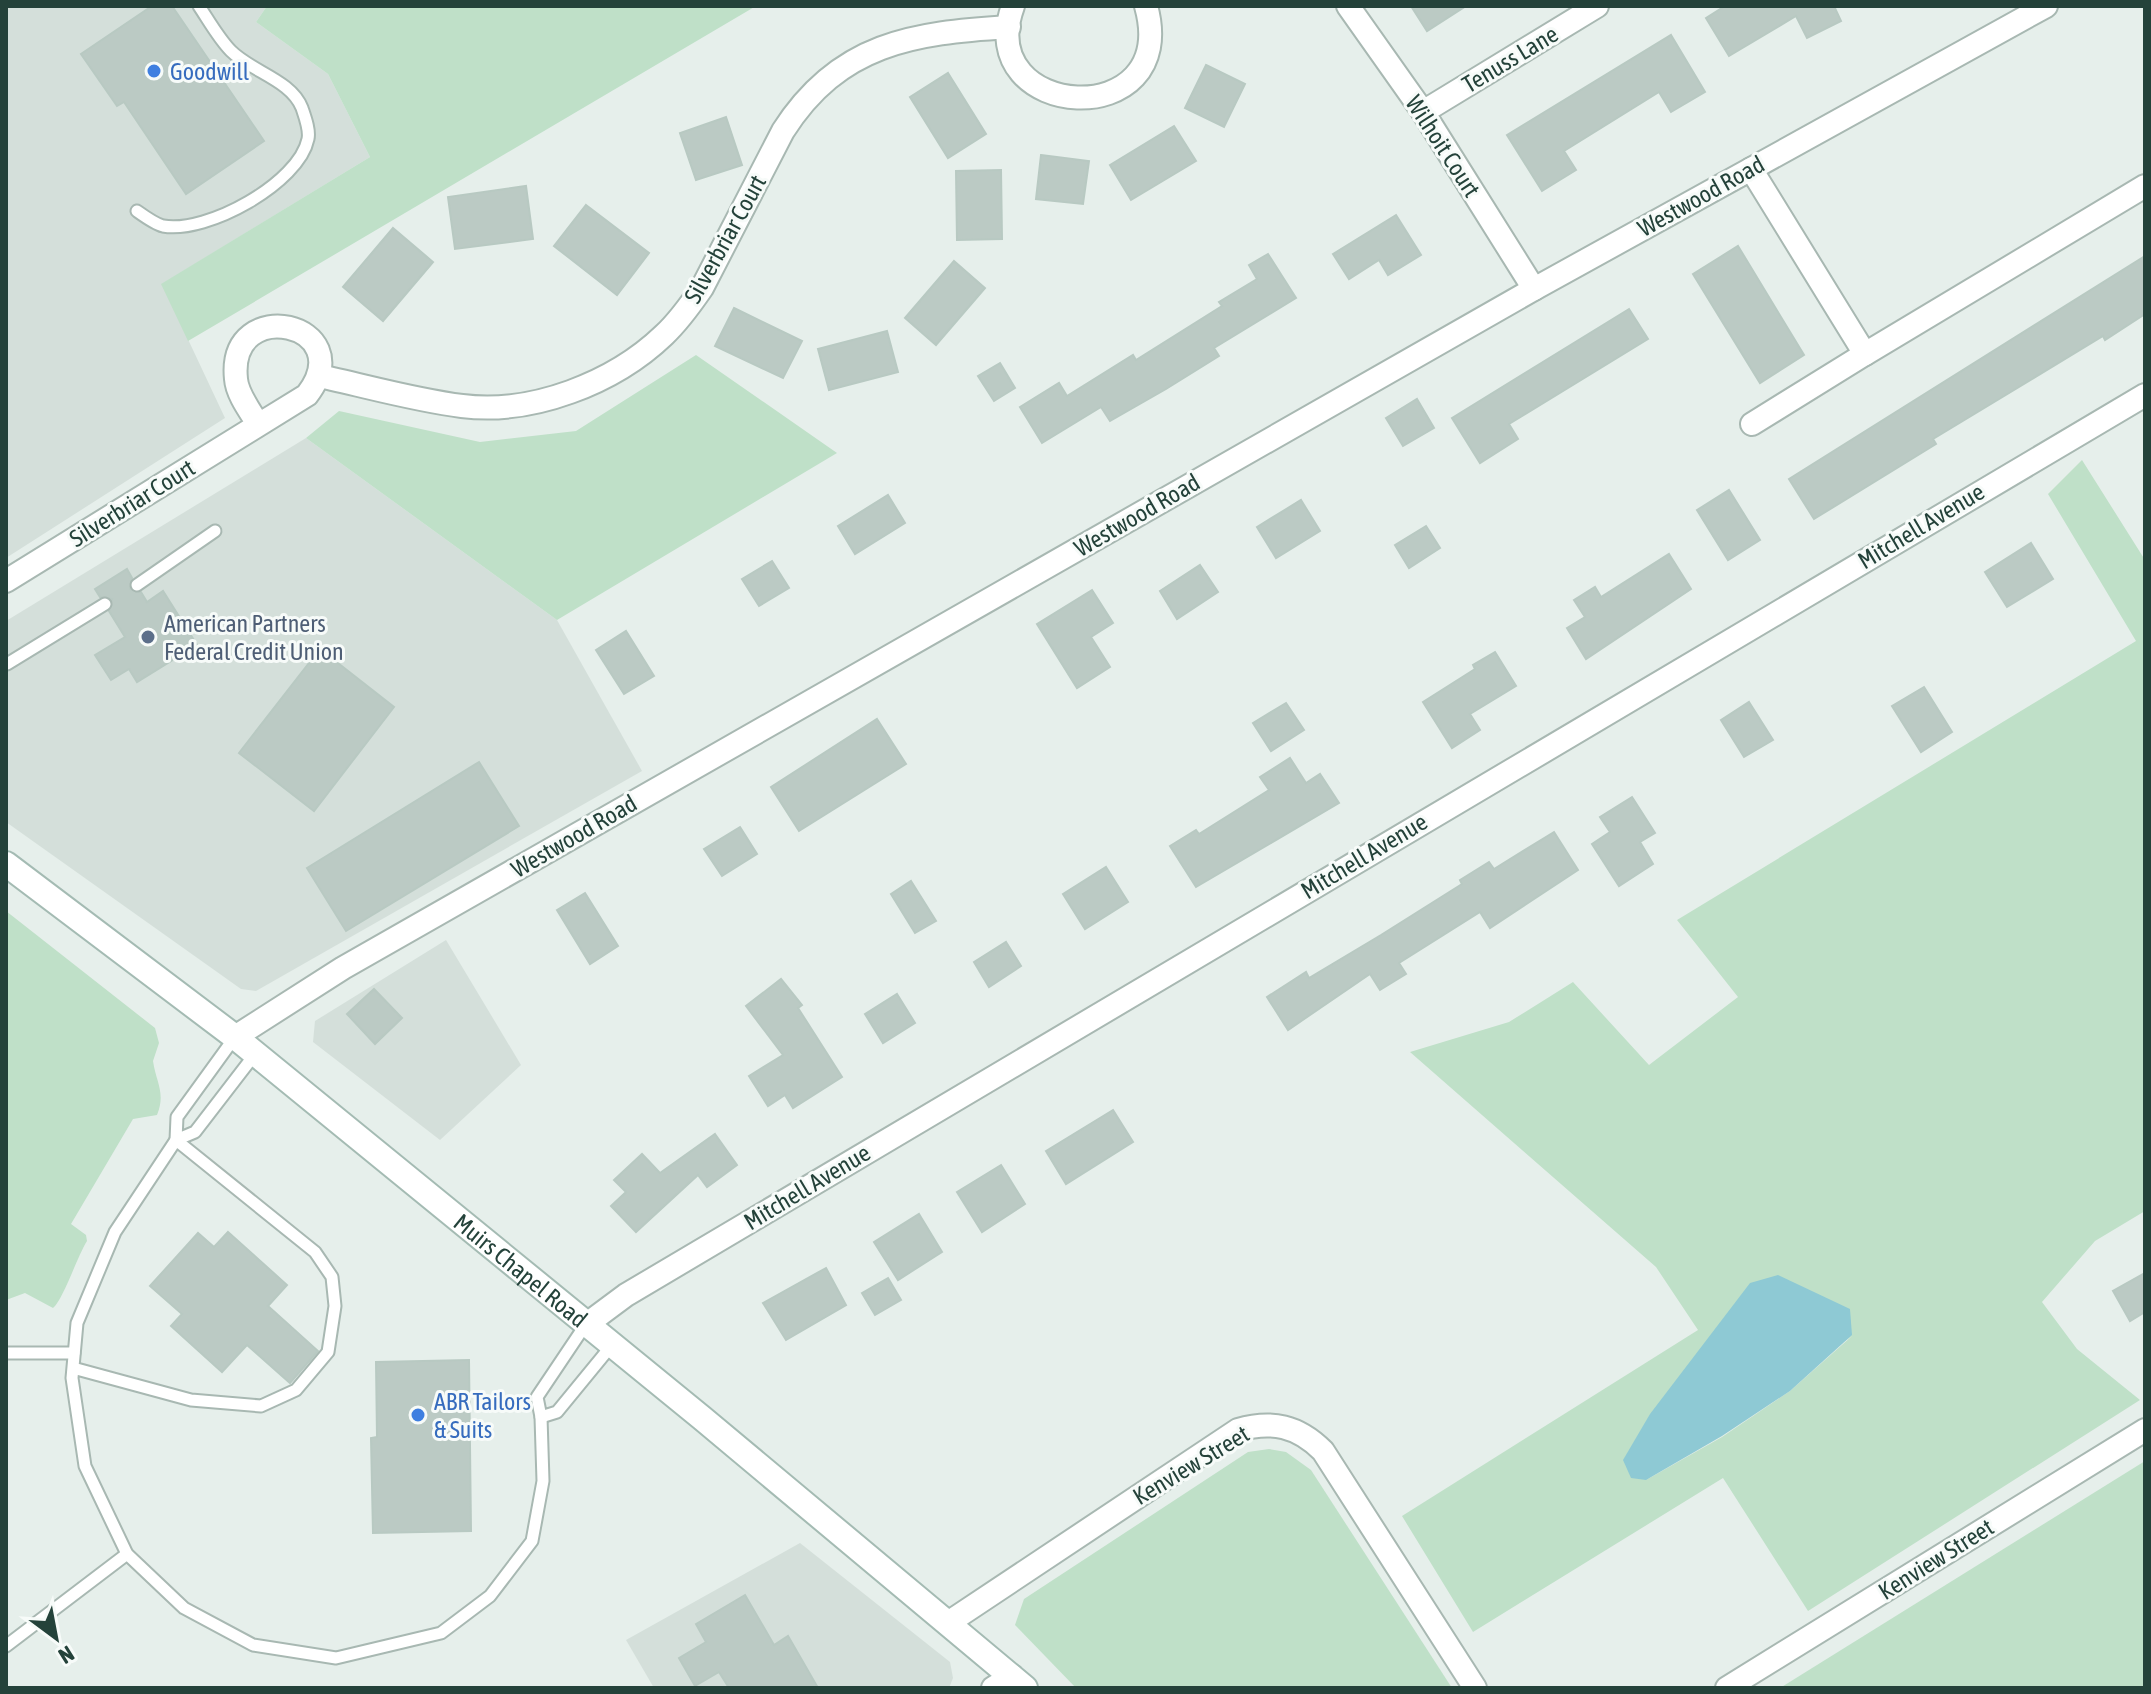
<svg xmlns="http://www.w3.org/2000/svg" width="2151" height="1694" font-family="'Asap Condensed',sans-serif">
	<rect width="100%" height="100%" fill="#e6efeb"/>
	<g fill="#d4dfda">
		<polygon points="6,6 267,6 256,22 328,74 370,157 162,284 225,418 6,558"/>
		<polygon points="306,438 557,620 642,771 256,991 241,989 6,822 6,621"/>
		<polygon points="446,940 521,1065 440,1140 313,1042 315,1021"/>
		<polygon points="800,1543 950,1662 953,1678 949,1688 654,1688 626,1640"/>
	</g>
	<g fill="#bfe0c8" fill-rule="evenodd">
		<polygon points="267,6 756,6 188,341 161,284 370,157 328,74 256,22"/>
		<polygon points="696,355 837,453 557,620 306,438 339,411 480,442 576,431"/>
		<path d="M2082,460L2145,560V1211L2095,1241L2042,1302L2077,1349L2140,1400L1808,1611L1723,1478L1473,1632L1402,1516L1698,1330L1656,1267L1410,1052L1509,1022L1573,982L1649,1065L1738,997L1677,920L2136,641L2048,494ZM1852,1336L1790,1391L1722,1437L1646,1480Z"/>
		<path d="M6,911L155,1028L159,1043L153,1061C156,1082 166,1093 157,1115L133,1119L71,1224L86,1235L87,1241C77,1257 63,1300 53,1308L25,1293L6,1300Z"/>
		<polygon points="1269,1449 1286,1452 1311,1470 1452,1688 1076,1688 1015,1625 1024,1599 1248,1452"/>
		<polygon points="2145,1461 2145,1688 1780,1688"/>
	</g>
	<polygon fill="#8ec9d4" points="1778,1275 1850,1309 1852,1335 1790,1391 1722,1436 1646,1480 1631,1478 1623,1460 1650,1414 1750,1283"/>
	<g fill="#bbcac4" stroke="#b8c9c2" stroke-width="2">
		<polygon points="152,6 172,6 264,141 186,194 124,102 117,106 81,54"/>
		<polygon points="1411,6 1466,6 1427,31"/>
		<polygon points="1725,6 1834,6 1841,21 1807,38 1796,16 1729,56 1706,18"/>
		<polygon points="1671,35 1705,92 1671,112 1659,92 1564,151 1576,170 1542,191 1507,135"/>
		<polygon points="1206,65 1245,84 1224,127 1185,108"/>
		<polygon points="948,73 986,134 948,158 910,97"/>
		<polygon points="726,117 742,165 696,180 680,133"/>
		<polygon points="1174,126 1196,161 1131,200 1110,165"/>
		<polygon points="1041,155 1089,161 1083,204 1036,199"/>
		<polygon points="1001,170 1002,239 957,240 956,171"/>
		<polygon points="526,186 533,239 455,249 448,197"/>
		<polygon points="586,205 649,253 617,295 554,246"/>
		<polygon points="1396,215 1421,255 1388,275 1379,260 1349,279 1333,254"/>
		<polygon points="393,228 433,262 383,321 343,287"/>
		<polygon points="1738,246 1804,355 1760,383 1693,274"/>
		<polygon points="1268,254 1296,298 1214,348 1219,356 1166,389 1110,421 1101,407 1042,443 1020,407 1059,383 1067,396 1133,355 1136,360 1222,306 1219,302 1257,279 1249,265"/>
		<polygon points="2145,256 2145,314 2105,340 2103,336 1933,439 1936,444 1814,519 1789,479"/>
		<polygon points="954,261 985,288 936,345 905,318"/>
		<polygon points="734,308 802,341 783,378 715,346"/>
		<polygon points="1629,309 1648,339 1509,424 1518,439 1480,463 1452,418"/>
		<polygon points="887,331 898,372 829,390 818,349"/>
		<polygon points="1000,363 1015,388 994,401 978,376"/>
		<polygon points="1417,399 1434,428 1403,446 1386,418"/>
		<polygon points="1729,490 1760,540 1728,560 1697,510"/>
		<polygon points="888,495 905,523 855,554 838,526"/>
		<polygon points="1301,500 1320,531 1276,558 1257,527"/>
		<polygon points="1426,526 1440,548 1409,568 1395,545"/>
		<polygon points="2031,543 2053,579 2007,607 1985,572"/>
		<polygon points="1669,554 1691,589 1586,659 1567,628 1585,617 1574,600 1595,587 1601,597"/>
		<polygon points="772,561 789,588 759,606 742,579"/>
		<polygon points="1200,565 1218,592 1177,619 1160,591"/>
		<polygon points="127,569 132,578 130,589 141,592 147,602 163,591 197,645 137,682 129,669 111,680 95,655 125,637 109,611 112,599 100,597 95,589"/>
		<polygon points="1092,590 1113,623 1091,637 1110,667 1077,688 1037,624"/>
		<polygon points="626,631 654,676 624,694 596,650"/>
		<polygon points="320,649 394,707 314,811 239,753"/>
		<polygon points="1495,652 1516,686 1470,714 1480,730 1452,748 1423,702 1475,669 1473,665"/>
		<polygon points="1924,687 1952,732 1921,752 1892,706"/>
		<polygon points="1749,702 1773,740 1744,757 1721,720"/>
		<polygon points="1286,703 1304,730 1271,751 1253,723"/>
		<polygon points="877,719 906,764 799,831 771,787"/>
		<polygon points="1290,758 1306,783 1320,774 1339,803 1196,887 1170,846 1196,830 1199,834 1269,790 1260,777"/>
		<polygon points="479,762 519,826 346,931 307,868"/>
		<polygon points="1632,797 1655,833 1640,842 1653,864 1619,886 1592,844 1610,832 1600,817"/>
		<polygon points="740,827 757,854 722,876 704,849"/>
		<polygon points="1554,832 1578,870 1490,928 1480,912 1399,963 1406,974 1380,990 1370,974 1288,1030 1267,997 1306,972 1309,978 1381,935 1462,884 1460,880 1489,862 1494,869"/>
		<polygon points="1106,867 1128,902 1085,929 1063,894"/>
		<polygon points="911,881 936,921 915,933 891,894"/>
		<polygon points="585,893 618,946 590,964 557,910"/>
		<polygon points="1006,942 1021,966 989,987 974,962"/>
		<polygon points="781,979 802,1005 798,1008 842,1077 793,1108 785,1095 768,1106 749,1076 783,1055 746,1006"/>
		<polygon points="374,989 402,1018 375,1044 347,1014"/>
		<polygon points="897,994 915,1023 883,1043 865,1014"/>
		<polygon points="1113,1110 1133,1142 1066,1184 1046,1151"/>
		<polygon points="715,1134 737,1165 707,1187 698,1175 636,1232 611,1206 626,1192 614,1180 642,1154 660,1173"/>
		<polygon points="1001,1165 1025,1204 982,1232 957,1192"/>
		<polygon points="919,1214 942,1252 898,1280 874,1242"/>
		<polygon points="228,1232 287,1285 268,1306 318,1351 290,1383 247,1345 222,1372 171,1326 182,1314 150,1286 198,1233 214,1247"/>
		<polygon points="826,1268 846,1305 786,1340 763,1303"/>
		<polygon points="2145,1273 2145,1312 2130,1321 2113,1291"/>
		<polygon points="888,1278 901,1300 875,1315 862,1293"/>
		<polygon points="469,1360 471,1531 373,1533 371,1438 377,1437 376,1362"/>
		<polygon points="745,1595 774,1645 788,1636 818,1688 729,1688 719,1672 695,1686 679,1658 706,1642 696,1624"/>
	</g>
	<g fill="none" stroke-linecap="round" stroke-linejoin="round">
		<g stroke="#a8b8b2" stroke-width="15">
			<g id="service">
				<path d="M137,211C144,216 155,224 163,226C207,234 299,183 308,139C310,130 305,117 302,108C291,80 252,72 231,51C219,39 209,21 199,6"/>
				<polyline points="137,585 215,531"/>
				<polyline points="7,664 105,604"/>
				<polyline points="235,1037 177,1117 176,1140 195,1132 255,1054"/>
				<polyline points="586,1324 537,1397 541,1417 557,1412 612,1345"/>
				<polyline points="6,1353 74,1353"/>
				<polyline points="73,1368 191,1400 261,1406 296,1390 328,1352 335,1306 332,1277 315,1252 176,1140 115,1232 77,1323 72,1378 85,1466 127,1554 184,1608 253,1645 336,1658 441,1633 490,1596 532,1541 543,1481 541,1417"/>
				<polyline points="6,1646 127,1554"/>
			</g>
		</g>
		<g stroke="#a8b8b2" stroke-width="26">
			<g id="minor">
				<path d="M1013,6C971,121 1182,135 1146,6"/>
				<polyline points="1348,6 1423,112 1534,289"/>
				<polyline points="1423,112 1597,6"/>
				<polyline points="1751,169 1865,354 2145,186"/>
				<path d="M319,376C366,386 414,400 462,406C532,415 614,383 664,335C679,321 691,304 702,288L783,131C839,43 913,33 1009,27"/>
				<polyline points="1752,424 1865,354"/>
				<path d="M6,581L307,395C362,323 227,293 236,379C237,394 250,411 258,424"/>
				<polyline points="235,1037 343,968 1534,289 2046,6"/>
				<polyline points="587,1324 626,1295 2145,395"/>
				<path d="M948,1623L1238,1430C1272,1420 1298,1426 1323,1451L1475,1688"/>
				<polyline points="993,1688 1012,1676"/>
				<polyline points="1727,1688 2145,1430"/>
			</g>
		</g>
		<g stroke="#a4bbb3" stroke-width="28">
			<g id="secondary">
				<path id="s1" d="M6,864L235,1037L702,1418L1025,1688"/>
			</g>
		</g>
		<use href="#service" stroke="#fff" stroke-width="11"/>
		<use href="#minor" stroke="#fff" stroke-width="22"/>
		<use href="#secondary" stroke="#fff" stroke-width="24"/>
	</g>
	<g fill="#3f7fe0" stroke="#f7fbf9" stroke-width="3">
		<circle cx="154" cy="71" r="8"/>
		<circle cx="418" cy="1415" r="8"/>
	</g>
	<circle fill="#5c6f8a" stroke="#f7fbf9" stroke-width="3" cx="148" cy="637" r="8"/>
	<g text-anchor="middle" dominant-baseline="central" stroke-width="6" stroke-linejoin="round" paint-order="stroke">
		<g font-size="24" fill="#24423a" stroke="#f7fbf9">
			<text transform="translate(1510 59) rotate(-31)">Tenuss Lane</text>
			<text transform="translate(1443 146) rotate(57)">Wilhoit Court</text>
			<text transform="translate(1701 196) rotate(-29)">Westwood Road</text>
			<text transform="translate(725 239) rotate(-61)">Silverbriar Court</text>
			<text transform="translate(132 503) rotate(-32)">Silverbriar Court</text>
			<text transform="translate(1137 515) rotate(-30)">Westwood Road</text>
			<text transform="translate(1921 526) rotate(-31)">Mitchell Avenue</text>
			<text transform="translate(574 836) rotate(-30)">Westwood Road</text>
			<text transform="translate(1364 856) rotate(-31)">Mitchell Avenue</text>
			<text transform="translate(807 1187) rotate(-31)">Mitchell Avenue</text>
			<text stroke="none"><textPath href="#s1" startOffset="656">Muirs Chapel Road</textPath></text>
			<text transform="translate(1191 1465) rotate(-31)">Kenview Street</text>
			<text transform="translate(1936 1559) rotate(-32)">Kenview Street</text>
		</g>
		<g font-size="24" fill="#366cbe" stroke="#f7fbf9" text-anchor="start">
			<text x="170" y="71">Goodwill</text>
			<text x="434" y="1401">ABR Tailors<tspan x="434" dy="28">&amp; Suits</tspan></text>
		</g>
		<g font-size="24" fill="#4e5e75" stroke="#f7fbf9" text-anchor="start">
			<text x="164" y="623">American Partners<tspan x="164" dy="28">Federal Credit Union</tspan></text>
		</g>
	</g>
	<rect width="2151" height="1694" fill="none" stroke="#24423a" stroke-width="16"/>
	<g transform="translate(56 1638) rotate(148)" stroke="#f7fbf9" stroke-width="6" paint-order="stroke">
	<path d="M0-6L14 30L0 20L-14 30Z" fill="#24423a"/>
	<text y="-12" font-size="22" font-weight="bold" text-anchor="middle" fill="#24423a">N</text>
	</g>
</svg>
